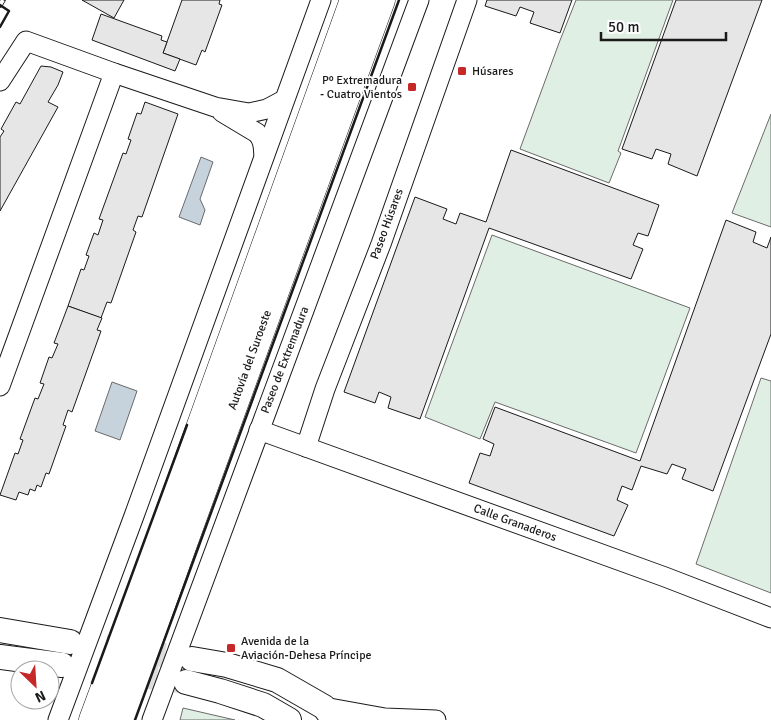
<svg xmlns="http://www.w3.org/2000/svg" width="771" height="720" font-family="Signika,sans-serif">
	<rect width="100%" height="100%" fill="#fff"/>
	<g fill="#e0efe3" stroke="#6a6a6a">
		<polygon points="576,0 673,0 618,151 621,153 609,183 520,149 559,43"/>
		<polygon points="771,114 771,227 732,213"/>
		<polygon points="492,235 690,308 636,453 495,402 480,439 425,417"/>
		<polygon points="761,378 771,381 771,593 696,564"/>
		<polygon points="183,708 235,720 180,720"/>
	</g>
	<g fill="#c6d2dc" stroke="#6a6a6a">
		<polygon points="201,157 213,162 200,199 205,210 200,225 179,217"/>
		<polygon points="112,382 137,391 120,440 95,431"/>
	</g>
	<g fill="#e6e6e6" stroke="#1a1a1a">
		<polygon points="82,0 124,0 114,18"/>
		<polygon points="182,0 220,0 219,4 222,5 205,52 202,50 196,65 163,53"/>
		<polygon points="487,0 572,0 560,33 530,23 534,12 520,7 516,16 485,6"/>
		<polygon points="676,0 762,0 697,176 668,164 671,154 656,149 652,159 622,149"/>
		<polygon points="101,14 162,36 161,40 167,42 163,53 180,59 175,71 92,40"/>
		<polygon points="41,66 51,67 63,72 58,85 48,102 58,107 0,211 0,137 4,131 1,129 16,102 20,104"/>
		<polygon points="145,102 178,114 142,217 138,216 133,230 136,232 111,303 107,302 101,318 68,306 81,269 84,270 89,256 86,255 94,233 98,235 103,220 99,219 123,153 126,154 131,140 128,139 137,113 141,114"/>
		<polygon points="511,150 659,205 648,236 638,233 633,245 643,249 631,279 489,228 420,419 388,408 391,397 379,392 375,403 344,392 415,197 447,209 443,219 456,224 460,213 486,222"/>
		<polygon points="726,220 756,232 753,242 767,248 771,237 771,334 713,491 682,479 686,469 672,464 667,474 641,466 632,490 622,486 617,500 628,505 614,536 469,483 480,453 490,456 494,444 483,439 495,407 640,461"/>
		<polygon points="68,306 102,318 97,330 101,331 72,412 68,410 63,425 66,426 49,474 46,473 41,487 37,485 35,491 30,489 28,495 19,492 16,500 0,495 15,453 18,454 23,440 20,439 35,398 38,399 44,384 40,383 49,357 52,358 58,344 54,343"/>
	</g>
	<g fill="none" stroke-linecap="round" stroke-linejoin="round">
		<g stroke="#ddd" stroke-width="24" stroke-dasharray="24 12" stroke-linecap="butt">
			<polyline points="70,642 192,659"/>
			<polyline points="62,665 186,682"/>
		</g>
		<g stroke="#1a1a1a" stroke-width="21">
			<g id="minor">
				<polyline points="0,81 26,41 114,73 215,107 249,113 267,109 284,100"/>
				<path d="M222,112L257,133C264,141 263,147 264,156"/>
				<polyline points="0,386 114,73"/>
				<polyline points="259,430 665,577 771,618"/>
				<polyline points="306,447 325,389 381,244 467,0"/>
				<polyline points="324,707 385,718 436,720"/>
				<polyline points="58,720 134,516 321,0"/>
				<polyline points="152,720 419,0"/>
			</g>
		</g>
		<g stroke="#1a1a1a" stroke-width="26">
			<g id="major">
				<polyline points="0,630 70,642"/>
				<polyline points="0,657 62,665"/>
				<polyline points="192,659 227,665 277,680 324,707 334,720"/>
				<polyline points="186,682 220,691 263,705 289,720"/>
			</g>
		</g>
		<g stroke="#1a1a1a" stroke-width="29">
			<g id="highway">
				<polyline points="93,720 163,531 354,0"/>
				<polyline points="120,720 184,541 381,0"/>
			</g>
		</g>
		<use href="#minor" stroke="#fff" stroke-width="19"/>
		<use href="#major" stroke="#fff" stroke-width="24"/>
		<use href="#highway" stroke="#fff" stroke-width="28"/>
		<g stroke="#1a1a1a" stroke-width="5.5">
			<polyline id="rail" points="0,5 3,0"/>
		</g>
		<use href="#rail" stroke="#fff" stroke-width="4" stroke-dasharray="11" stroke-linecap="butt"/>
		<g stroke="#1a1a1a" stroke-width="2.5">
			<polyline points="0,5 9,11 0,27"/>
			<polyline points="92,683 187,425"/>
			<polyline points="135,720 399,0"/>
		</g>
	</g>
	<g fill="#c62828" stroke="#fff" stroke-width="2">
		<rect x="457" y="66" width="10" height="10" rx="2.5"/>
		<rect x="407" y="82" width="10" height="10" rx="2.5"/>
		<rect x="226" y="643" width="10" height="10" rx="2.5"/>
	</g>
	<g text-anchor="middle" dominant-baseline="central" stroke-width="4" stroke-linejoin="round" paint-order="stroke">
		<g font-size="12" fill="#1a1a1a" stroke="#fff" text-anchor="start">
			<text x="472" y="71">Húsares</text>
			<text x="402" y="80" text-anchor="end">Pº Extremadura<tspan x="402" dy="14">- Cuatro Vientos</tspan></text>
			<text x="241" y="641">Avenida de la<tspan x="241" dy="14">Aviación-Dehesa Príncipe</tspan></text>
		</g>
		<g font-size="12" fill="#1a1a1a" stroke="#fff">
			<text transform="translate(387 224) rotate(-70)">Paseo Húsares</text>
			<text transform="translate(250 360) rotate(-70)">Autovía del Suroeste</text>
			<text transform="translate(285 360) rotate(-69)">Paseo de Extremadura</text>
			<text transform="translate(515 523) rotate(20)">Calle Granaderos</text>
		</g>
	</g>
	<g transform="translate(35 685) rotate(155)"><circle r="24" fill="#ffffff" stroke="#a3a3a3"/>
	<path d="M0-4L9 19L0 12L-9 19Z" fill="#c62828"/>
	<text y="-8" font-size="14" font-weight="bold" text-anchor="middle" fill="#1a1a1a">N</text>
	</g>
	<path d="M601 32v8h125v-8" fill="none" stroke="#1a1a1a" stroke-width="2.5"/>
	<text x="608" y="32" font-size="15" fill="#1a1a1a" stroke="#ffffff" stroke-width="4" paint-order="stroke">50 m</text>
</svg>
